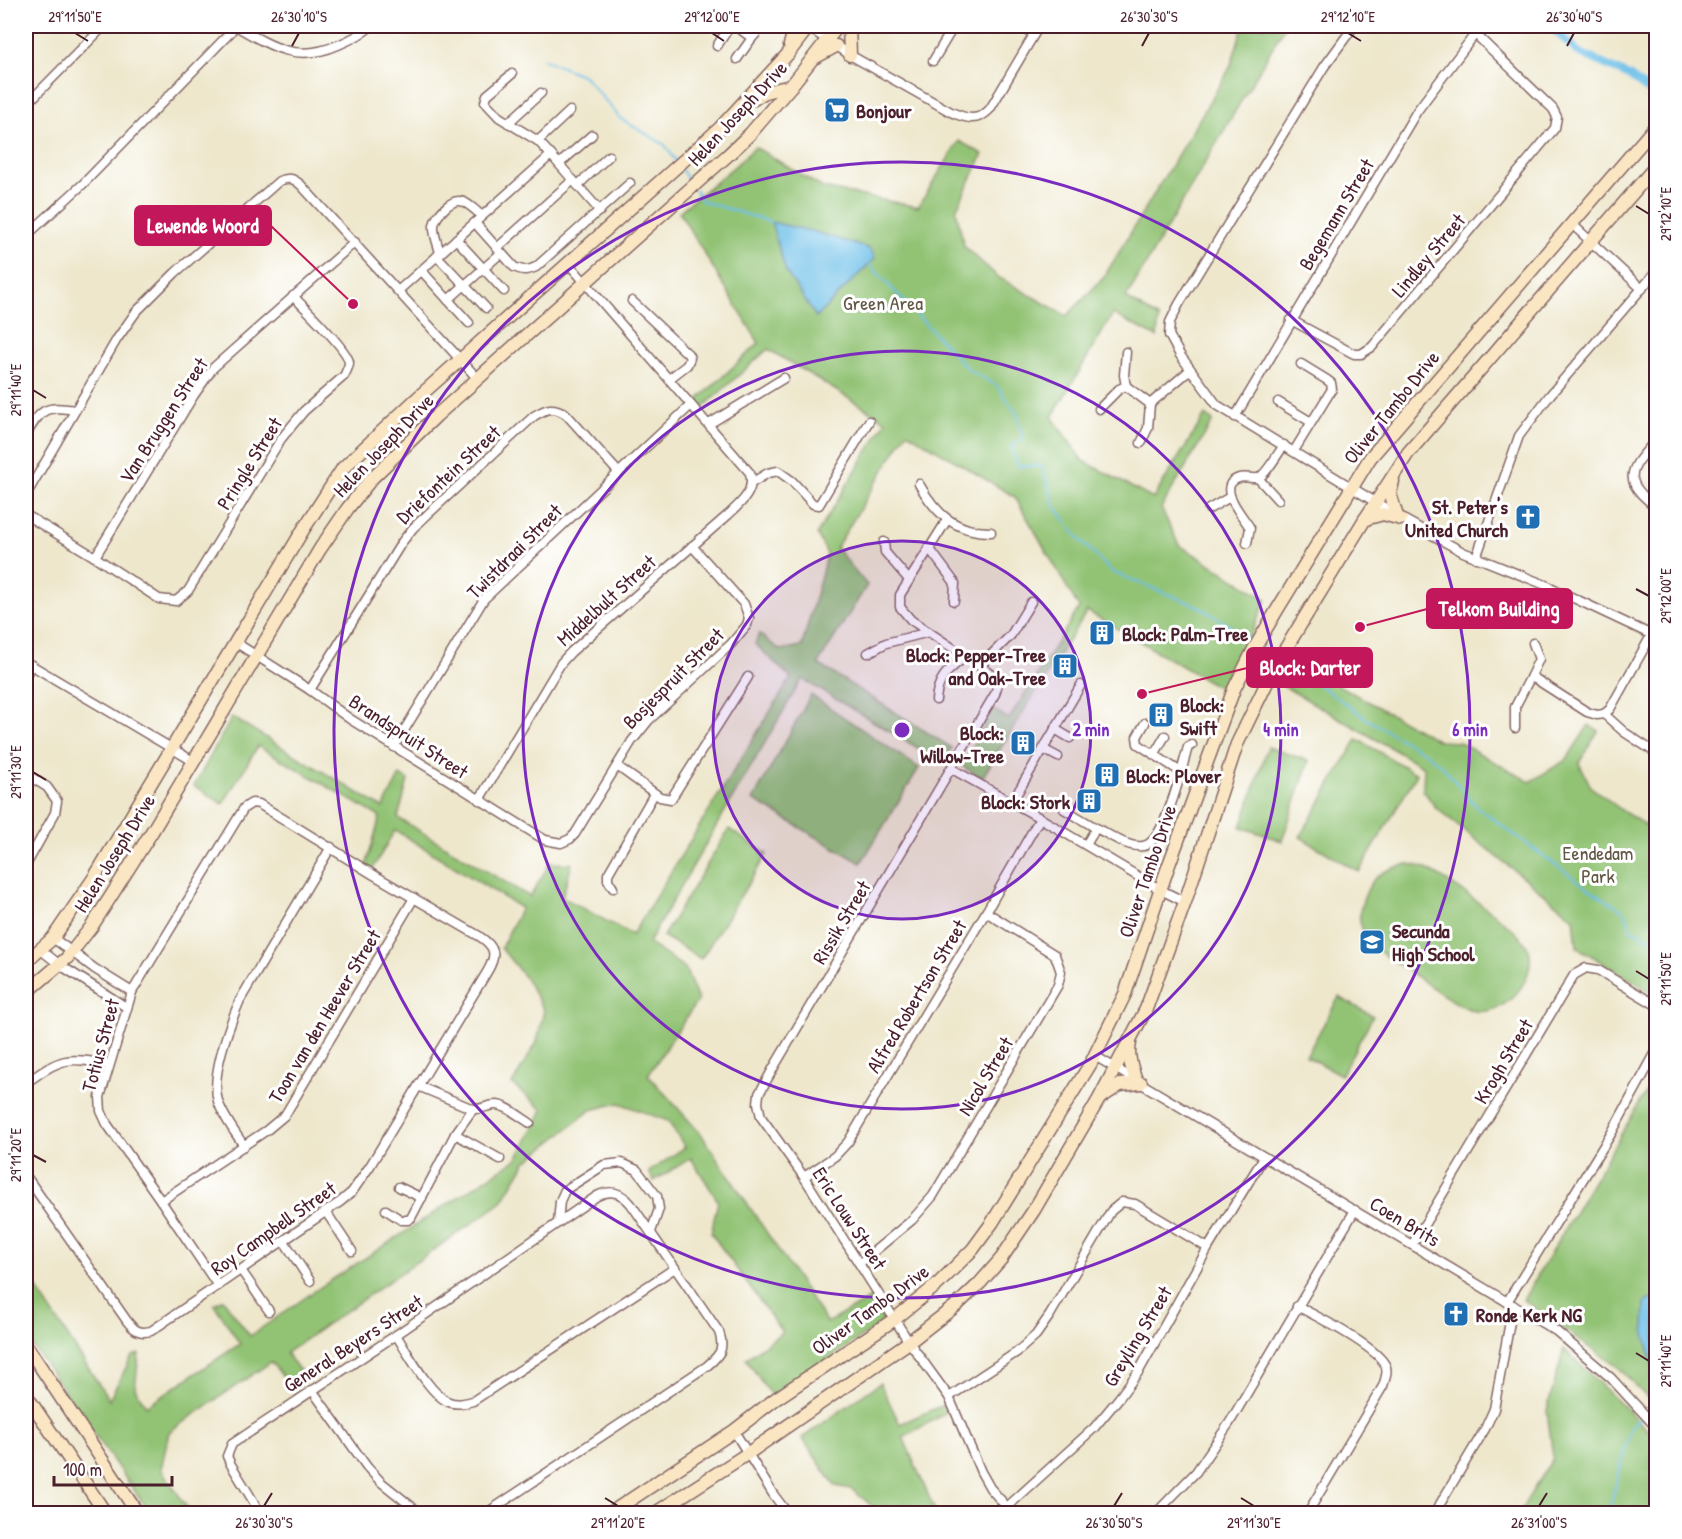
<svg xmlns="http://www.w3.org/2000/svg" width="1682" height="1539" font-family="'Patrick Hand',sans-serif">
	<rect width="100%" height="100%" fill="#fff"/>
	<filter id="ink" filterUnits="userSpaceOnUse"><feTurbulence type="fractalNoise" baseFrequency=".0167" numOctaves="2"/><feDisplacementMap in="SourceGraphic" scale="12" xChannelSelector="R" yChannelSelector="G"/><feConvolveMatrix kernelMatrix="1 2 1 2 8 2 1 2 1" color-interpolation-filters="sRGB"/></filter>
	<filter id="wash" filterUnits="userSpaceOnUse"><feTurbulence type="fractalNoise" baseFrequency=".008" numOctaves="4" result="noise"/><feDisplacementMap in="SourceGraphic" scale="24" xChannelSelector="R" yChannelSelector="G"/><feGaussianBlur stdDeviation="1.35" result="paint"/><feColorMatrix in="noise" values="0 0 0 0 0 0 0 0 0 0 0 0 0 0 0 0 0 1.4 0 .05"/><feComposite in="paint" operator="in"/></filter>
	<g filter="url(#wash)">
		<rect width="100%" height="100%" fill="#eee7cc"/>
		<g fill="#92c374" stroke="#6e7150" stroke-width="1.5">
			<path d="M1243,26H1285L1126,298L1159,318L1157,337L1113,314L1052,417L1082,460L1153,499L1205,415L1213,421L1161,508L1179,545L1267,599L1242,653L1220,688L1087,611L982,778L962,766L993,709L1009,719L1079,608L1015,497L907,432L836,548L867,585L818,664L952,748L943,763L802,679L648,943L685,968L698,1000L648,1075L701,1134L827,1323L871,1298L885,1321L772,1397L746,1359L782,1332L711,1233L718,1201L691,1158L654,1181L649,1172L685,1147L668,1121L619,1103L591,1110L526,1162L501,1203L286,1353L307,1380L295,1391L271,1362L169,1432L161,1469L191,1513H150L26,1337V1272L109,1400L132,1356L139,1354L135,1388L146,1406L240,1344L214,1304L223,1299L250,1336L319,1288L517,1159L543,1110L512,1084L537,1042L544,1010L526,979L501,948L521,908L395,830L372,870L366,866L380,817L258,746L223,804L194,786L232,717L383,808L400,775L408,780L398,818L530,897L550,863L572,864L562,897L632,935L791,678L755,644L759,634L780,650L802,646L827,554L817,534L886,421L768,349L700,410L694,403L759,343L679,212C704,190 732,171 755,147L823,188L918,207L959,141L983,154L956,210L964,246L998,277L1067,316L1104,277L1230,68Z"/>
			<polygon points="1295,654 1312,665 1320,675 1439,741 1459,742 1530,782 1566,760 1589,725 1598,731 1579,763 1591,787 1624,812 1656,832 1656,995 1577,947 1574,918 1435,807 1423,790 1424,767 1278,683"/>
			<polygon points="811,695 919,768 861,863 753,800"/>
			<polygon points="1357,739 1417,774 1359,872 1300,837"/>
			<polygon points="1268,747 1309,761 1282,841 1241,827"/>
			<polygon points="729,829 767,854 701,959 663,936"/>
			<path d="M1408,864C1413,865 1417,865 1422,867C1442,875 1523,930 1529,950C1538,981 1500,1022 1469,1009C1443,998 1420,978 1397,963C1389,957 1377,952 1371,944C1367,940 1364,933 1362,928C1357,916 1361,905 1366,893C1373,874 1389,868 1408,864Z"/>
			<polygon points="1339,997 1373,1016 1341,1075 1306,1056"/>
			<polygon points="1656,1075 1656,1407 1619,1368 1523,1300"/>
			<polygon points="1564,1349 1656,1438 1656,1513 1519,1513 1553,1458 1547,1410"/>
			<polygon points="880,1383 900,1424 943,1405 946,1413 903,1437 936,1513 881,1513 851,1489 835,1486 802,1438"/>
		</g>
		<g fill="#6cbfe8" stroke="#5b6f8a" stroke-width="1.5">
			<polygon points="771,222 812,231 870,249 875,258 816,317 786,272"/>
			<polygon points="1656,1297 1656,1378 1644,1330 1645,1302"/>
		</g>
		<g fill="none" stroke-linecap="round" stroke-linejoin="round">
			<g stroke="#6cbfe8" stroke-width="2">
				<polyline points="542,59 584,76 621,119 665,145 677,163"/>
				<polyline points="682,170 690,183"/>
				<polyline points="695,190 702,201 771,222"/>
				<polyline points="869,264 969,370 997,386 1017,414 1023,439 1011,446 1018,466 1042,466 1054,505 1079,539 1112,572 1200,607 1254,641"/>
				<polyline points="1261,646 1277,656"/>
				<polyline points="1284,660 1367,719 1427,754 1443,767 1478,808 1590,890 1624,911 1631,929 1653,939 1656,946"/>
				<polyline points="1649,1408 1656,1400"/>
				<polyline points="1608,1514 1631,1427 1640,1418"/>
			</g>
			<polyline stroke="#6cbfe8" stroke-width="8" points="1550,26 1578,52 1629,76 1656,96"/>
		</g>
	</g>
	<g filter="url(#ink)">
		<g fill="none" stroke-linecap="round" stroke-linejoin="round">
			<g stroke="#836563" stroke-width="11">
				<g id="street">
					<path d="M236,26C272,47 297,63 338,45C350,40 361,35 371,26"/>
					<polyline points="736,26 752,38 737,59"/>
					<path d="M806,26L850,55L951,112C967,119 978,122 990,109L1039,26"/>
					<polyline points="1019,26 1034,34"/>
					<polyline points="1354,26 1324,67 1179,304 1170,322 1169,335 1180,355 1217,405 1403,519 1463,552 1548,586 1652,635"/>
					<polyline points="752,38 763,26"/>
					<polyline points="717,46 730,26"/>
					<polyline points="933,61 954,26"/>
					<polyline points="512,74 487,95 485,102 499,117 538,141 551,155"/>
					<polyline points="26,105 104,26"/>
					<polyline points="508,123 541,93"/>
					<polyline points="538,141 570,111"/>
					<polyline points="559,164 592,135"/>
					<polyline points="578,185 609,156"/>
					<path d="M475,223L514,267C523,271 527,271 536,267L630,183"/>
					<polyline points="1573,225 1642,289"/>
					<polyline points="26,236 83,184 230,33 234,26"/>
					<polyline points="456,239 504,291"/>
					<polyline points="497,248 573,180"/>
					<path d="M440,253C438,244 433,234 434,225C435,219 439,214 444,209C460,193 468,204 482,216"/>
					<polyline points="437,256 486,308"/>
					<polyline points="421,270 469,323"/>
					<polyline points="399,290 551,155 600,211"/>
					<polyline points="448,300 501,253"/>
					<polyline points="632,301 688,354 690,358 687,365 669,379"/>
					<polyline points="1291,320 1354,354 1361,354 1372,347 1555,128 1557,117 1553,109 1467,26"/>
					<polyline points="1126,352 1124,375 1126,386"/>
					<polyline points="1278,402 1311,422"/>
					<polyline points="1099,409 1119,389 1126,386 1150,404"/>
					<polyline points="1235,417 1417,111 1475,34"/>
					<polyline points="709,424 784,378"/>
					<path d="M26,435C41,409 45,405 75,410"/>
					<path d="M1656,440C1630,470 1620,479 1656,507"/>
					<polyline points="1141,443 1148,428 1150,404 1190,370"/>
					<polyline points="1294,451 1332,389 1331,383 1327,380 1301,364"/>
					<polyline points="1258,478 1278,500"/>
					<polyline points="753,482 768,473 778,471 792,481 813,504 819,505 869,421"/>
					<path d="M919,484C936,514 955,532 991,532"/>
					<path d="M26,495L117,339L136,312L175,273L279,181C289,177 293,178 301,185L478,379"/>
					<polyline points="1209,509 1230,497"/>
					<path d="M26,515L95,557L159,599L176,601L188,591L281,439L304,411L344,376C346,372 349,367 349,362C348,350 304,307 293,296"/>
					<polyline points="947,520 900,595 900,607 911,620 993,675 997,687 995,694 774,1067 759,1094 758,1103 761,1117 804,1177 909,1342 949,1397 981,1472 990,1488 1013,1514"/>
					<polyline points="884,542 885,552 909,580"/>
					<path d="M1247,543L1250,528C1244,517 1214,486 1239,478C1245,476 1252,479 1258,478C1265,476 1279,452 1284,445"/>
					<polyline points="929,548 955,583 954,601"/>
					<polyline points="95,557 194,395 213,368 355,242"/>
					<polyline points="1476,558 1519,436 1550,395 1656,272"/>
					<polyline points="235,642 310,690 350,719 545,840 561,843 570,839 575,834 632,741 649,720 731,644 747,625 749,618 744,604 692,546"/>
					<polyline points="1533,643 1539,659 1531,676 1587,712 1597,715 1604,714"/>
					<polyline points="868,653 886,643 929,632"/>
					<polyline points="26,662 193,761"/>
					<polyline points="981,665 1011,635 1031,602"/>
					<polyline points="26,675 31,665"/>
					<path d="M310,690L402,542L413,528L534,416C547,408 553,406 566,414L619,473"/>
					<path d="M936,700C938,676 949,670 966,656"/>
					<polyline points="1604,714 1610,709 1656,627"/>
					<polyline points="1604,714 1624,732 1656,753"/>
					<polyline points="1145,723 1137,737 1138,744 1181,772"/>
					<polyline points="1515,728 1515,707 1531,676"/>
					<polyline points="1055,729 1070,738"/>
					<polyline points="394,747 484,599 691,405"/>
					<polyline points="1043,749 1058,757"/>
					<polyline points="1154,755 1165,736"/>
					<polyline points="617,766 660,797 671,799 748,677"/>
					<polyline points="952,769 1040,818 1161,890 1185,902"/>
					<polyline points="26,774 47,787 57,801 55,813 26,865"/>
					<path d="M479,800L561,663L571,652L728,515C741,503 755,492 750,473L569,264"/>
					<polyline points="1012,802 1081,685"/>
					<polyline points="1064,809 1096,828"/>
					<path d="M1086,845L1096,828C1110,835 1128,848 1143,846C1165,843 1182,767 1188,747L1192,745"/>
					<polyline points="613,888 608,880 608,874 654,794"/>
					<polyline points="53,938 95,969 132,992"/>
					<polyline points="41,950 60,965 126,1007"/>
					<polyline points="1095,1056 1556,1331 1611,1378 1656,1427"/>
					<path d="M26,1083C61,1058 66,1056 109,1065"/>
					<path d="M418,1086L473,1109C481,1110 488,1105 496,1105C507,1105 521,1118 530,1123"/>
					<polyline points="455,1134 500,1159"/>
					<path d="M244,1146C235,1132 223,1117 218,1101C210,1075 230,1024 240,1000L331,847"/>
					<path d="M26,1176L127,1321C134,1330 139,1334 151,1331L340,1202L352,1192L370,1166L487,972C497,955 496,947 479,936L374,875L259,804L252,803L244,808L132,992L100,1097L101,1111L107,1124L161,1201L218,1286"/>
					<polyline points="804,1177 835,1156 848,1142 986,912 1040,818"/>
					<polyline points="399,1187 422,1198"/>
					<polyline points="161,1201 267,1130 285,1115 414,898"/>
					<polyline points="386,1210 401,1220 408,1220 411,1218 455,1134 473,1109"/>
					<polyline points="326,1212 352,1251"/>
					<polyline points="558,1223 560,1201 565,1190 604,1165 622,1163 637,1170 657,1196 659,1209 651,1232"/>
					<polyline points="284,1241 310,1281"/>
					<polyline points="1412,1245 1574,975 1586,968 1598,970 1656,1005"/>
					<polyline points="860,1263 912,1220 933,1196 1058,985 1061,972 1055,955 986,912"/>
					<polyline points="241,1270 269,1311"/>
					<polyline points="1507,1302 1611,1134 1656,1052"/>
					<path d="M1297,1306C1316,1316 1380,1348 1386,1367C1388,1374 1385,1379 1383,1386L1307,1514"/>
					<path d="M396,1335C408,1353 430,1395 449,1402C457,1405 465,1403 473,1401L675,1268"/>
					<polyline points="312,1390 367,1467 381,1482 421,1514"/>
					<polyline points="949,1397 1017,1352 1036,1335 1050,1315 1111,1211 1122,1202 1135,1204 1208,1248"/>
					<polyline points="734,1431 773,1494 788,1514"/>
					<polyline points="1007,1507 1094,1428 1119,1398 1139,1371 1208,1248 1264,1157"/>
					<path d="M261,1514L230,1463L227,1456L232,1444L396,1335L597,1196C611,1189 621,1192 631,1204L719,1332C725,1349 720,1355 707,1366L485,1514"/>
					<polyline points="1155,1514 1196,1472 1230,1422 1355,1210"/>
					<polyline points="1434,1514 1485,1429 1494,1409 1513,1305"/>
				</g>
			</g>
			<g stroke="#836563" stroke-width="15">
				<g id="secondary">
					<polyline points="849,26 850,55"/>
					<polyline points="790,45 795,26"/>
					<polyline points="816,57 836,46"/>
					<polyline points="754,99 765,92 791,86"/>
					<polyline points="1393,481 1390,494 1397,516"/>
					<polyline points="1365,519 1383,514 1401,519"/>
					<polyline points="26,962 53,938 94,878 303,530 343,468 423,393 720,128 787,55 809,26"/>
					<polyline points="26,993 67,958 92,926 153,830 320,549 348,508 372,478 436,416 728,155 750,134 791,86 838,26"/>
					<path d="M1130,1043C1127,1055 1132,1069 1136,1080"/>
					<polyline points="1103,1096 1120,1085 1141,1083"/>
					<polyline points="26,1345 138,1514"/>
					<polyline points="26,1395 106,1514"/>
					<polyline points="609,1514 734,1431 774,1400 895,1319 938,1284 973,1249 992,1223 1091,1063 1125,994 1167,870 1234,689 1254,649 1277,610 1370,458 1656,126"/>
					<polyline points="654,1514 747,1454 909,1342 958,1304 980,1283 1001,1259 1034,1210 1099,1099 1146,1009 1185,902 1237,744 1275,666 1365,519 1408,453 1656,166"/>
				</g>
			</g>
			<use href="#street" stroke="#fff" stroke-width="8"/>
			<use href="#secondary" stroke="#fbe6c4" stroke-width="12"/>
		</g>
	</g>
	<path fill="none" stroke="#4a1f2b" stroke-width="2" d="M75,33L88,41M712,33L724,41M1348,33L1361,41M292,46L299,33M1142,46L1149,33M1567,46L1574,33M1636,206L1649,214M33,390L46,398M1636,589L1649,596M33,772L46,780M1636,971L1649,979M33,1155L46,1162M1636,1353L1649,1361M605,1498L618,1506M1241,1498L1254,1506M264,1506L272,1493M1114,1506L1122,1493M1539,1506L1547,1493"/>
	<circle cx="902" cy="730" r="189" fill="#7b2cbf" fill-opacity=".12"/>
	<g fill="none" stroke="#7b2cbf" stroke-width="3">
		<circle cx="902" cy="730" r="189"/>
		<circle cx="902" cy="730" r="379"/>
		<circle cx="902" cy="730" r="568"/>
	</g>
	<defs>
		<g id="supermarket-square" transform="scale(1.35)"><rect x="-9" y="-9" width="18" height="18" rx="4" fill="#1f6fb2" stroke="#fff"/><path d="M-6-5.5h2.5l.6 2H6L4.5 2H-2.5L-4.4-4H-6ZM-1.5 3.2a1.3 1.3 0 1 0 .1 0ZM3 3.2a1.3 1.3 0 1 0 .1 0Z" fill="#fff"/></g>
		<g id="church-square" transform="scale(1.35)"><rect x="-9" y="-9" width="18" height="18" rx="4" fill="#1f6fb2" stroke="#fff"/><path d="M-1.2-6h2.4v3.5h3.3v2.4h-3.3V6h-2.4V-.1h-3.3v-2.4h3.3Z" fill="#fff"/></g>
		<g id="building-square" transform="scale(1.35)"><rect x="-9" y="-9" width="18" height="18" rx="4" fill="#1f6fb2" stroke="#fff"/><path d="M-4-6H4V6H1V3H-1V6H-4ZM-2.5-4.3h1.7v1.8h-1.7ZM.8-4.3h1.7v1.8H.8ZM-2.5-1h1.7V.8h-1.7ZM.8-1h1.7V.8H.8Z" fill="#fff"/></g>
		<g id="school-square" transform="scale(1.35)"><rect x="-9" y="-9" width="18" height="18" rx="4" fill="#1f6fb2" stroke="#fff"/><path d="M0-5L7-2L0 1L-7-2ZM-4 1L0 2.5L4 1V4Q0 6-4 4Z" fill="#fff"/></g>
	</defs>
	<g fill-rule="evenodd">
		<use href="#supermarket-square" x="837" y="110"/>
		<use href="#church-square" x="1528" y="517"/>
		<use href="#building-square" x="1102" y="633"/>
		<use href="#building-square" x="1065" y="666"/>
		<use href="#building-square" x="1161" y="715"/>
		<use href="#building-square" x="1023" y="743"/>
		<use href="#building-square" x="1107" y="775"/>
		<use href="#building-square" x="1089" y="801"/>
		<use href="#school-square" x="1372" y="942"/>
		<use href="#church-square" x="1456" y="1314"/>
	</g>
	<g text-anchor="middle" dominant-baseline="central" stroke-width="6" stroke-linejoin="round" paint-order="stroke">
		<g font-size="20" font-weight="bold" fill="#4a1f2b" stroke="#fff" text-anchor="start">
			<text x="856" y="110">Bonjour</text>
			<text x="1508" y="506" text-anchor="end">St. Peter's<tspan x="1508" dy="23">United Church</tspan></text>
			<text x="1122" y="633">Block: Palm-Tree</text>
			<text x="1046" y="654" text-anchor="end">Block: Pepper-Tree<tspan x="1046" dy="23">and Oak-Tree</tspan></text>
			<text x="1180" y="704">Block:<tspan x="1180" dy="23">Swift</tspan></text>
			<text x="1004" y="732" text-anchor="end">Block:<tspan x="1004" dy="23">Willow-Tree</tspan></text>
			<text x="1126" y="775">Block: Plover</text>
			<text x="1070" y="801" text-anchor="end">Block: Stork</text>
			<text x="1392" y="930">Secunda<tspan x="1392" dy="23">High School</tspan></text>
			<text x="1476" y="1314">Ronde Kerk NG</text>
		</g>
		<g font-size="20" fill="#4a1f2b" stroke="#fff">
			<text transform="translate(737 113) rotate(-47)">Helen Joseph Drive</text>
			<text transform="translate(1336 214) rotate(-59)">Begemann Street</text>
			<text transform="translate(1428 255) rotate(-50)">Lindley Street</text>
			<text transform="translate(1391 407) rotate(-51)">Oliver Tambo Drive</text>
			<text transform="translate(163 420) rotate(-57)">Van Bruggen Street</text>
			<text transform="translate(383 445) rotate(-46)">Helen Joseph Drive</text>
			<text transform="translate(249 463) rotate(-58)">Pringle Street</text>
			<text transform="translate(448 474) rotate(-43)">Driefontein Street</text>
			<text transform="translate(514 551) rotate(-45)">Twistdraai Street</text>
			<text transform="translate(606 600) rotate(-42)">Middelbult Street</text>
			<text transform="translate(673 678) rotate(-45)">Bosjespruit Street</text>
			<text transform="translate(409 736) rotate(33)">Brandspruit Street</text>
			<text transform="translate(114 853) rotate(-58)">Helen Joseph Drive</text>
			<text transform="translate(1147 871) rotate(-71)">Oliver Tambo Drive</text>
			<text transform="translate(841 922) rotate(-59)">Rissik Street</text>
			<text transform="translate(916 996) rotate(-59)">Alfred Robertson Street</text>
			<text transform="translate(324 1016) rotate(-59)">Toon van den Heever Street</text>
			<text transform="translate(100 1045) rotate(-75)">Totius Street</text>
			<text transform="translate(1503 1061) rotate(-59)">Krogh Street</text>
			<text transform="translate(985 1076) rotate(-59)">Nicol Street</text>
			<text transform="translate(850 1218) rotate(57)">Eric Louw Street</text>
			<text transform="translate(1405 1221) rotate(31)">Coen Brits</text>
			<text transform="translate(273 1228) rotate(-35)">Roy Campbell Street</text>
			<text transform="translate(870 1309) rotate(-36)">Oliver Tambo Drive</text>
			<text transform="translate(1137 1336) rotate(-59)">Greyling Street</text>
			<text transform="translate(353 1343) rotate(-33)">General Beyers Street</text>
		</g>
		<g font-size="20" fill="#635845" stroke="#fff">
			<text x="883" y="302">Green Area</text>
			<text x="1598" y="852">Eendedam<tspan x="1598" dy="23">Park</tspan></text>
		</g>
	</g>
	<circle cx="902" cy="730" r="9" fill="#7b2cbf" stroke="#fff" stroke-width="3"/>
	<g font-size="18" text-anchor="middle" font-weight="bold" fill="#7b2cbf" stroke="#fff" stroke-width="6" stroke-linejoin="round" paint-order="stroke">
		<text x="1091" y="736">2 min</text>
		<text x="1281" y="736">4 min</text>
		<text x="1470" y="736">6 min</text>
	</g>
	<path fill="none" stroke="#c2185b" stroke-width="2" d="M353 304L271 226M1360 627L1427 609M1142 694L1247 668"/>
	<g fill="#c2185b" stroke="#fff" stroke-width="2">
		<circle cx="353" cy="304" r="6"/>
		<circle cx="1360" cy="627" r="6"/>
		<circle cx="1142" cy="694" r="6"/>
	</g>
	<g fill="#c2185b" stroke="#c2185b" stroke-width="2">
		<rect x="135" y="206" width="136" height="39" rx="6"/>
		<rect x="1427" y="589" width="145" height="39" rx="6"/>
		<rect x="1247" y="648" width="125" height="39" rx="6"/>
	</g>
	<g font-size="21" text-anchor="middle" font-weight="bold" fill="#fff">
		<text x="203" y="233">Lewende Woord</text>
		<text x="1499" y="616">Telkom Building</text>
		<text x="1310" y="675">Block: Darter</text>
	</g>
	<rect width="1682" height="1539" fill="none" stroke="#fff" stroke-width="66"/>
	<path d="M54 1476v9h118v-9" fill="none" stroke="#4a1f2b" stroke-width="3"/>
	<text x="63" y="1476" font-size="18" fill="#4a1f2b" stroke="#ffffff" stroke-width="4.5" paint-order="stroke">100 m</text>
	<rect x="33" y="33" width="1616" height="1473" fill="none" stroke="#4a1f2b" stroke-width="2"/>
	<g font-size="15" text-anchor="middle" fill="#4a1f2b">
		<text x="75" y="22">29°11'50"E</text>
		<text x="299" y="22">26°30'10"S</text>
		<text x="712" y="22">29°12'00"E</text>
		<text x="1149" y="22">26°30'30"S</text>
		<text x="1348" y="22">29°12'10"E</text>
		<text x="1574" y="22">26°30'40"S</text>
		<text transform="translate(1666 214) rotate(-90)" y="5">29°12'10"E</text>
		<text transform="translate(16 390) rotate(-90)" y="5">29°11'40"E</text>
		<text transform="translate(1666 596) rotate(-90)" y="5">29°12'00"E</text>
		<text transform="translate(16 772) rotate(-90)" y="5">29°11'30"E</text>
		<text transform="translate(1666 979) rotate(-90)" y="5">29°11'50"E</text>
		<text transform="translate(16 1155) rotate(-90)" y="5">29°11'20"E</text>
		<text transform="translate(1666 1361) rotate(-90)" y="5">29°11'40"E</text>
		<text x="264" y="1528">26°30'30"S</text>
		<text x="618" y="1528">29°11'20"E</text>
		<text x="1114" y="1528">26°30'50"S</text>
		<text x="1254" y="1528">29°11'30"E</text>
		<text x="1539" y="1528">26°31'00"S</text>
	</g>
</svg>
